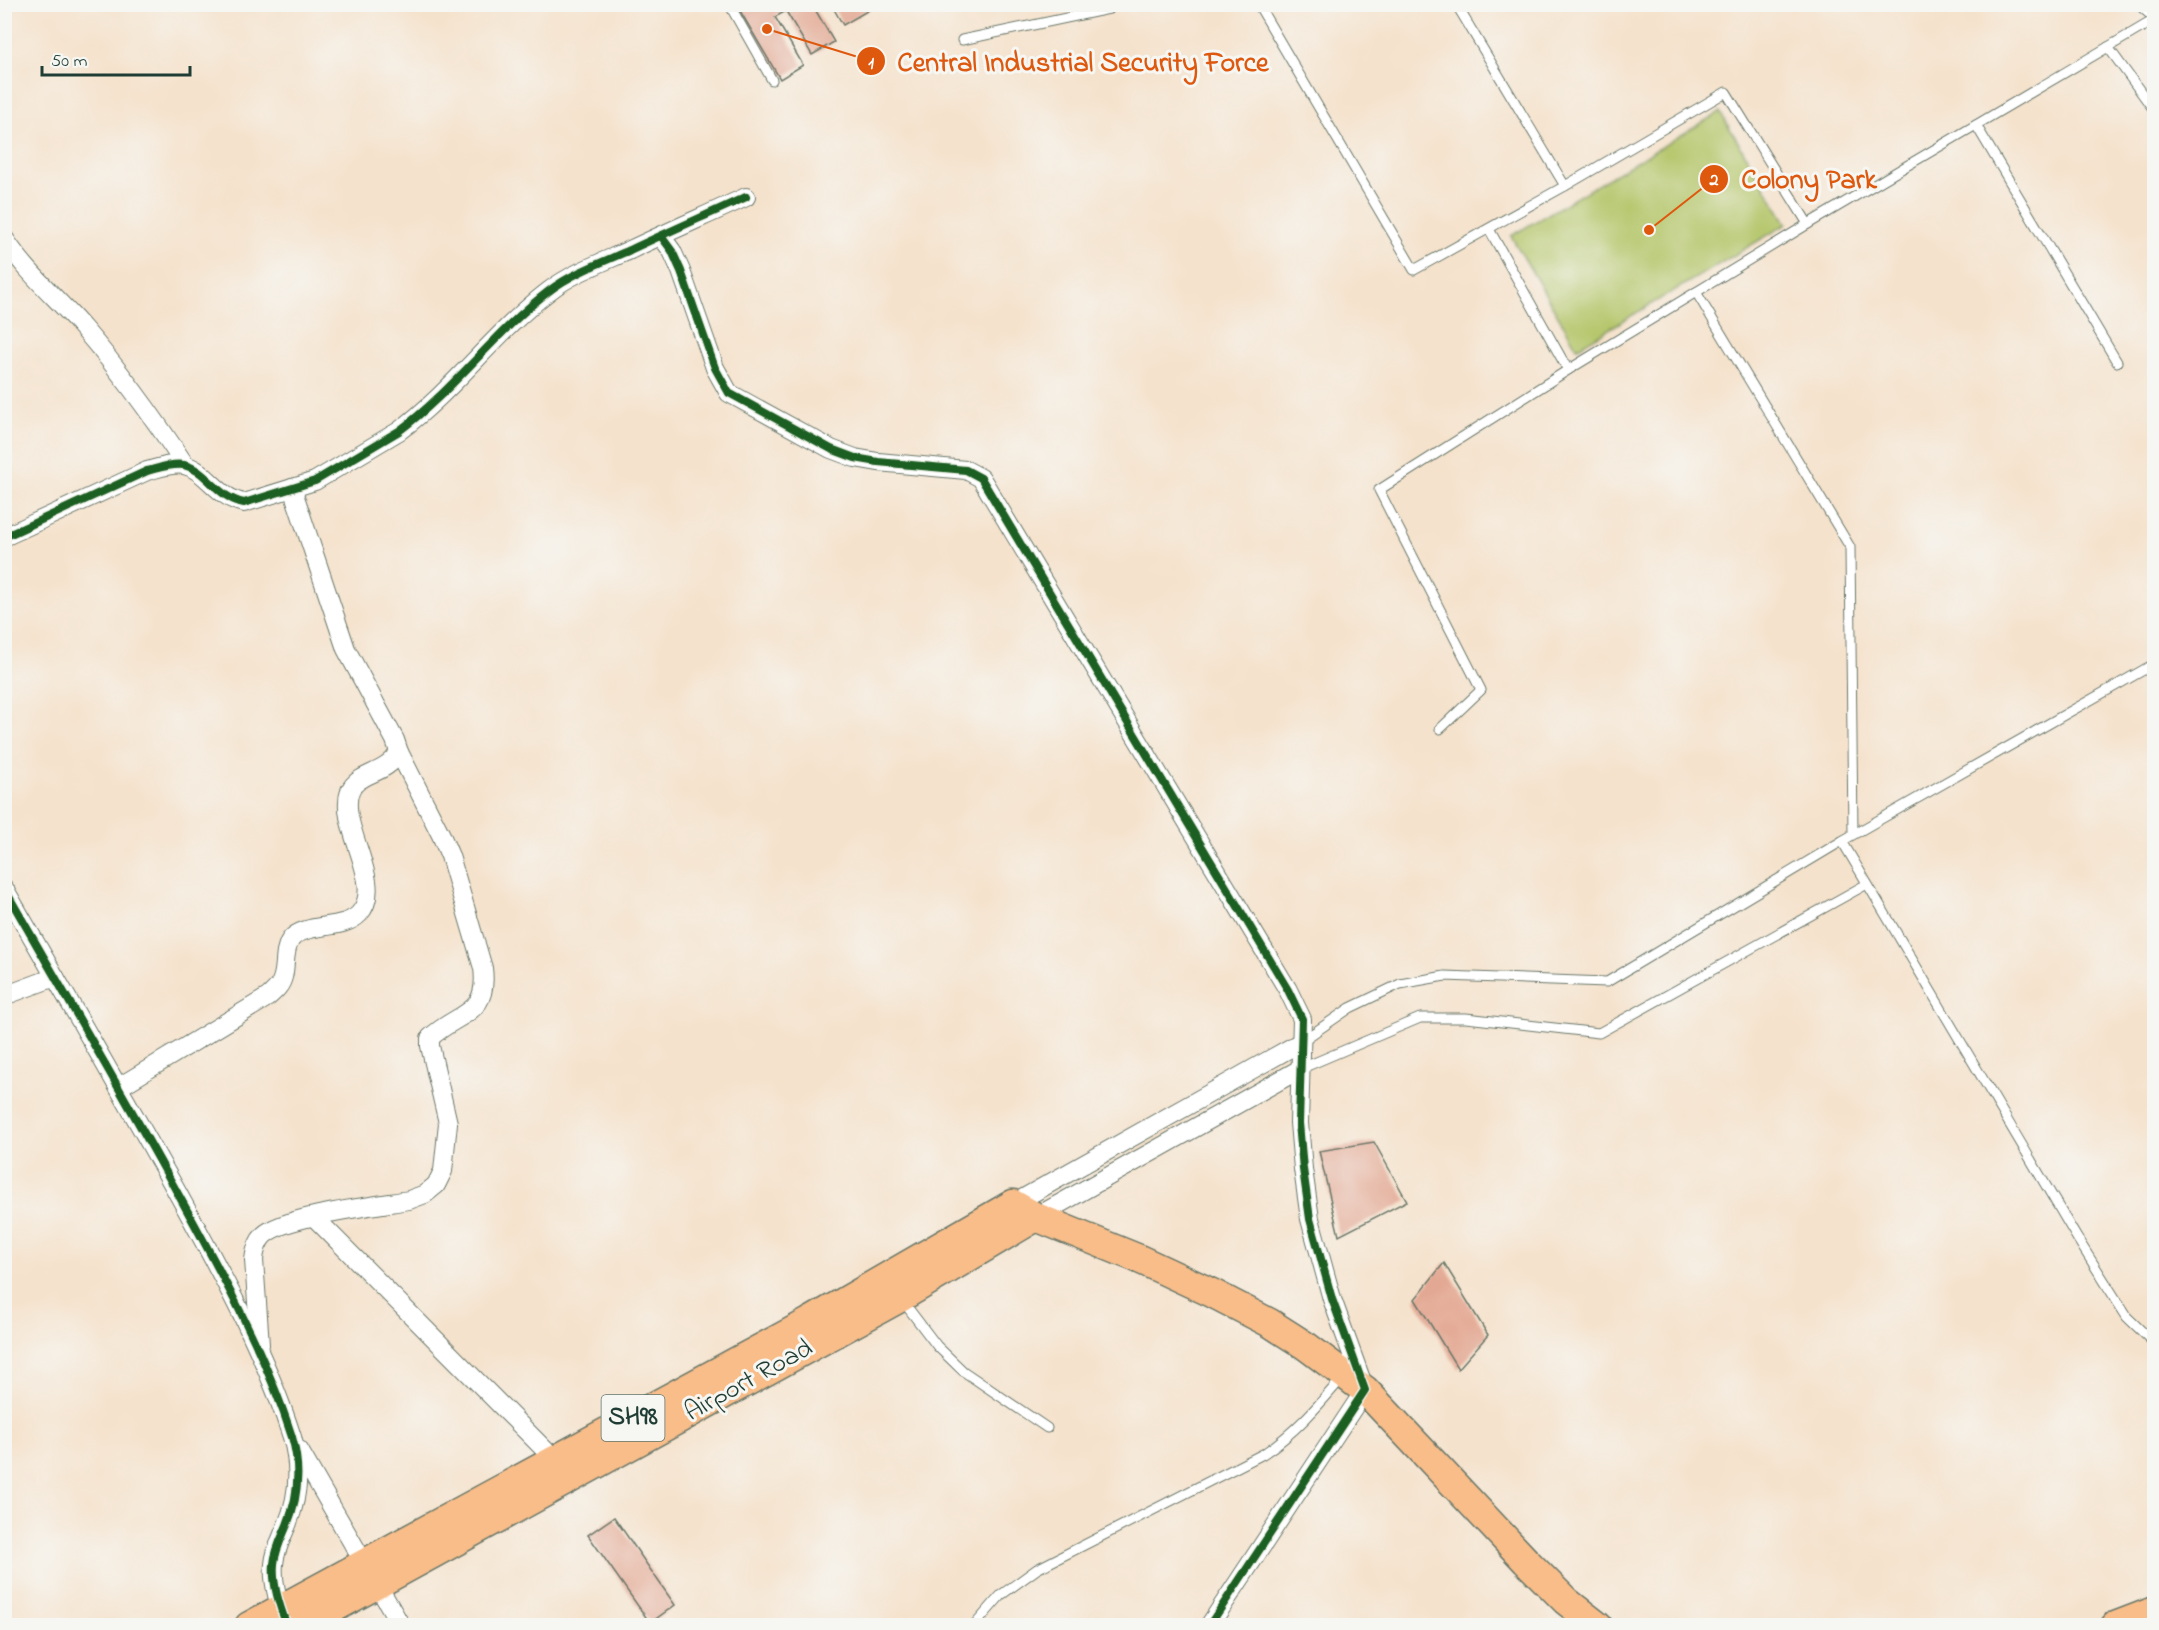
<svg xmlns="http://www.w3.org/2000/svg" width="2159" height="1630" font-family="'Indie Flower',sans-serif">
	<rect width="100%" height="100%" fill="#f6f6f2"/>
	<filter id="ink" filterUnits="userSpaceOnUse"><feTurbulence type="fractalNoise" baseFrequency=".0167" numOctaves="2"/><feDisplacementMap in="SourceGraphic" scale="12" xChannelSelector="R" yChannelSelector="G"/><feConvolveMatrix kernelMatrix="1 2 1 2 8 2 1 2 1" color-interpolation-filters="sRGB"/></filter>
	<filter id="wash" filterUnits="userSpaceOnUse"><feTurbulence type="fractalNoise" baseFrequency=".008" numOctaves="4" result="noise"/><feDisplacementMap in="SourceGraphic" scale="24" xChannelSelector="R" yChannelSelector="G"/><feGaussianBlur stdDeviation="1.35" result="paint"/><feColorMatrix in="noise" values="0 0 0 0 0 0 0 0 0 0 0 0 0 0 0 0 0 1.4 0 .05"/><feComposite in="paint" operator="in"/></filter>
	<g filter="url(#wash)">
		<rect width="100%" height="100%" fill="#f5e2cc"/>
		<polygon fill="#b3c568" stroke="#69814e" stroke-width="1.5" points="1720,112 1787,224 1577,348 1511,236"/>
		<g id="blocks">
			<g fill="#e3a893">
				<polygon points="736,4 812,4 834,42 812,55 786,11 775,17 803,65 780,79"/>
				<polygon points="831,4 873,4 874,7 843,25"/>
				<polygon points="1374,1142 1407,1201 1339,1236 1319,1151"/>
				<polygon points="1444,1263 1488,1335 1458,1369 1415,1299"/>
				<polygon points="614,1517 675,1605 650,1623 588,1535"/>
			</g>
		</g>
	</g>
	<g filter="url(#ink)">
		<use href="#blocks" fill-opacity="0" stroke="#6a7769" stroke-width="1.5"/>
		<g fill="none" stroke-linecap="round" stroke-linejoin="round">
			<g stroke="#6a7769" stroke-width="11">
				<g id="lane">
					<polyline points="729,4 772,80"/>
					<polyline points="1258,4 1414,270 1565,186 1456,4"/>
					<polyline points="2138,4 2154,18"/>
					<polyline points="962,40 1109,9 1117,4"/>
					<polyline points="2108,47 2154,110"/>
					<polyline points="1976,125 2117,362"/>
					<polyline points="1565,186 1726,92 1808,224"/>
					<polyline points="1696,292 1850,547 1853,834"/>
					<polyline points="1568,370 1808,224 2154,20"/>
					<polyline points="1440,729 1481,690 1379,490 1568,370 1489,229"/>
					<polyline points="1842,841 2077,1238 2127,1317 2154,1343"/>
					<polyline points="1302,1041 1350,1008 1400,984 1445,976 1607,982 1842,841 2154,664"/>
					<polyline points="1300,1069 1420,1018 1466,1018 1599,1033 1867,884"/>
					<polyline points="902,1300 937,1346 963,1371 1047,1428"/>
					<path d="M974,1626L1001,1595L1037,1569L1263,1454C1295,1433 1318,1406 1343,1377"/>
				</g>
			</g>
			<g stroke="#6a7769" stroke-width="20">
				<g id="street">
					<polyline points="661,236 672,251 681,271 715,368 729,393 831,449 855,458 878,462 966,470 981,478 1288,990 1302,1019 1299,1123 1303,1169 1310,1219 1332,1299 1365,1390 1209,1626"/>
					<path d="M4,238C26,272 57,298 83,328C121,372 154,418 185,465"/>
					<path d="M4,537L147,471C159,468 172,463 184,465C207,470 217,498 244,503L315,481L399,431C454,390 494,333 549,291C572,273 603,262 630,250C668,232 707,215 746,197"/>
					<path d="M4,888C64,993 125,1097 183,1203C224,1278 266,1355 292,1437C301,1468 299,1496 287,1525C282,1537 275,1550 274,1564C272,1584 280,1607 287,1626"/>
					<polyline points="4,996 55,977"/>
					<path d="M119,1087L268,997C271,994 275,991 278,987C289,974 281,953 291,939C305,922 343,931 359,914C387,884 337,826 350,791C358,772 387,775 399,752L395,740L346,649L292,488"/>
					<polyline points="1013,1204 1301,1042"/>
					<polyline points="314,1217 555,1460"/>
					<polyline points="1036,1217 1300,1069"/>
					<path d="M260,1345L254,1260C255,1250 257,1242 264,1235C284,1216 379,1205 409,1200L425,1194L436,1185L443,1171L448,1123L430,1046V1038C458,1011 489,1017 483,968L450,856L441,835L399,752"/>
					<polyline points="299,1450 364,1563"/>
					<polyline points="377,1584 401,1626"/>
				</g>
			</g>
			<g stroke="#6a7769" stroke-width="31">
				<g id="primary">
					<polyline points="249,1626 809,1322 1013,1204 1036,1217 1137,1258 1212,1293 1270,1323 1306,1346 1365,1390 1526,1561 1566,1601 1598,1626"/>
					<polyline points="301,1626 900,1298 1036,1217"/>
					<polyline points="2115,1626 2154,1611"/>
				</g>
			</g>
			<use href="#lane" stroke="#fff" stroke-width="9"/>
			<use href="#street" stroke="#fff" stroke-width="18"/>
			<use href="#primary" stroke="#f8bd89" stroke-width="28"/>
			<g stroke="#f6f6f2" stroke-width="11">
				<g id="cycleway">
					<polyline points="661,236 672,251 681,271 715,368 729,393 831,449 855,458 878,462 966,470 981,478 1288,990 1302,1019 1299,1123 1303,1169 1310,1219 1332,1299 1365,1390 1209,1626"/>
					<path d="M4,537L147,471C159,468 172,463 184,465C207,470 217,498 244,503L315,481L399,431C454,390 494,333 549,291C572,273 603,262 630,250C668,232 707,215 746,197"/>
					<path d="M4,888C64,993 125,1097 183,1203C224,1278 266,1355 292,1437C301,1468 299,1496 287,1525C282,1537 275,1550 274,1564C272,1584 280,1607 287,1626"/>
				</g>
			</g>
			<use href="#cycleway" stroke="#1b5e20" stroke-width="8"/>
		</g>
	</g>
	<g text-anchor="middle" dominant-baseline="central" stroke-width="6" stroke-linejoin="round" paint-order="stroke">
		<rect fill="#f6f6f2" stroke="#60746d" stroke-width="1.5" x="601.5" y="1395" width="63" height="46" rx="4.5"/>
		<g font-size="26" font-weight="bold" fill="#1f3d34">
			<text x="633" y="1418">SH98</text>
		</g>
		<g font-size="27" fill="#1f3d34" stroke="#f6f6f2">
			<text transform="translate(749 1381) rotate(-29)">Airport Road</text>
		</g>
	</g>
	<path fill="none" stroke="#de580e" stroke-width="2" d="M767 29L871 61M1649 230L1714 179"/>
	<g fill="#de580e" stroke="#f6f6f2" stroke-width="2">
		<circle cx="767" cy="29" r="6"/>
		<circle cx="1649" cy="230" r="6"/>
		<circle cx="871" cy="61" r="15"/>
		<circle cx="1714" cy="179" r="15"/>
	</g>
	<g font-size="18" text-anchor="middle" font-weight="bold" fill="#fff">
		<text x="871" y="68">1</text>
		<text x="1714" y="185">2</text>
	</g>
	<g font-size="28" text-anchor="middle" font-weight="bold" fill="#de580e" stroke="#f6f6f2" stroke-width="6" stroke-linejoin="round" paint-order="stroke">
		<text x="1083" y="71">Central Industrial Security Force</text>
		<text x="1809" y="188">Colony Park</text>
	</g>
	<rect width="2159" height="1630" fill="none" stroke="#f6f6f2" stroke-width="24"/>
	<path d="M42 66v9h148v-9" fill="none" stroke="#1f3d34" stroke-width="3"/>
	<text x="51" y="66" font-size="18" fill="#1f3d34" stroke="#f6f6f2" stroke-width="4.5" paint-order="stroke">50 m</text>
</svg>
